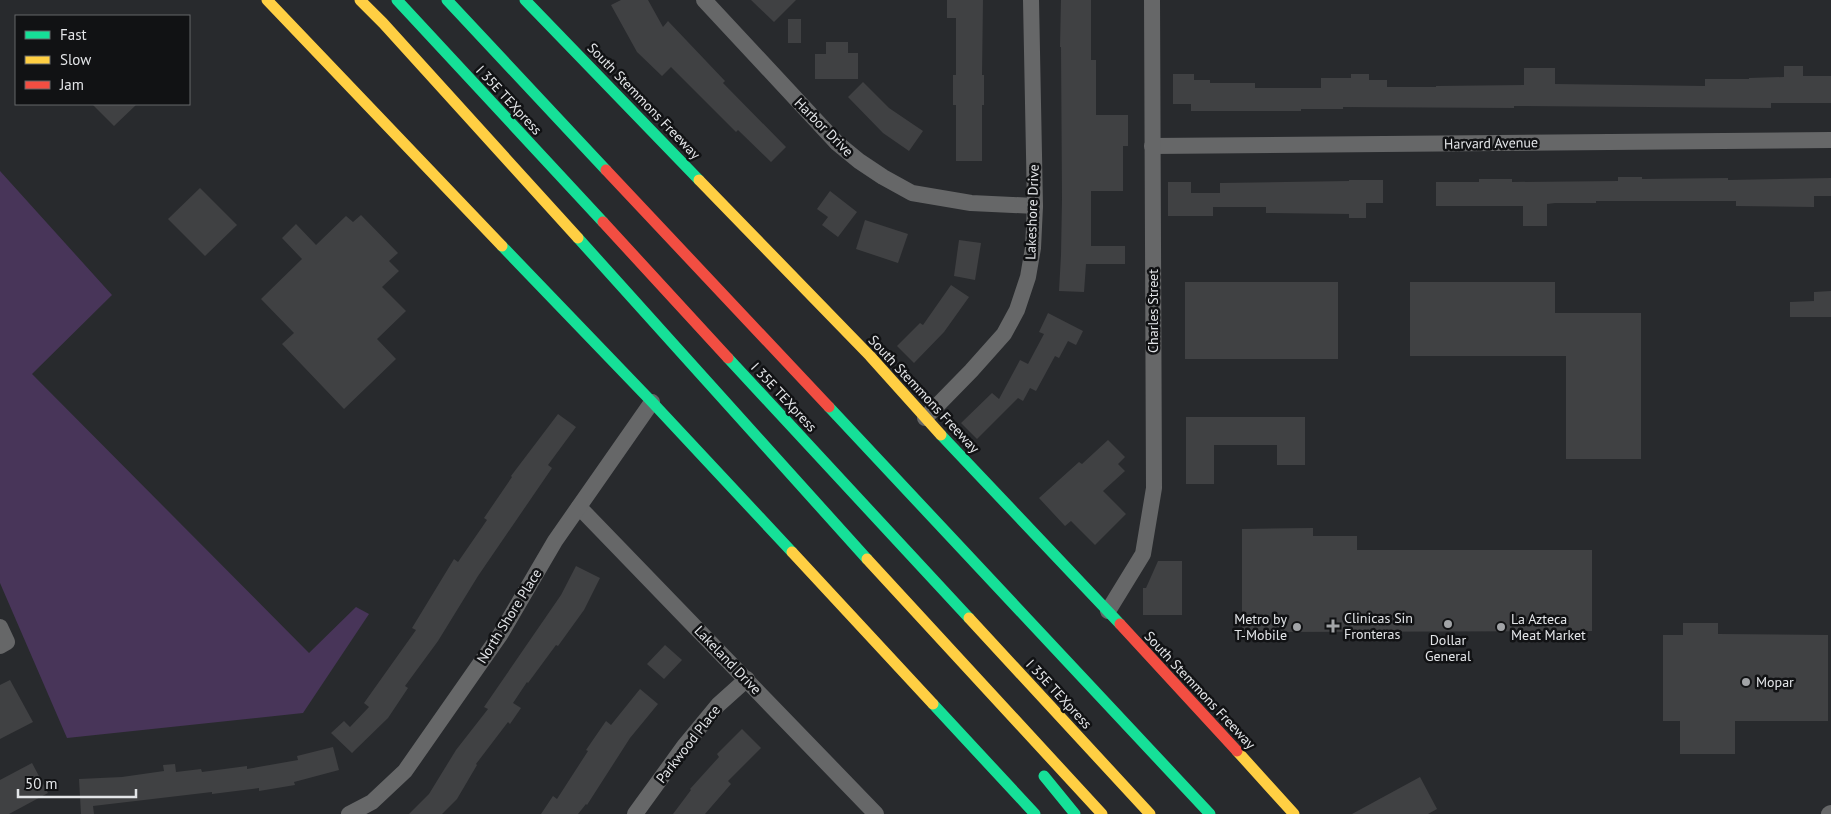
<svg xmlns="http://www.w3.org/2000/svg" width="1831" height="814" font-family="'PT Sans',sans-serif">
	<rect width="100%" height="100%" fill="#282a2d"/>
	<polygon fill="#483559" points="0,171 112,295 32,374 309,653 356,607 369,614 303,713 67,738 0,583"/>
	<g fill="#404143">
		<polygon points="621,0 648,0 663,27 668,21 725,81 723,83 786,147 771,162 738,130 736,132 671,67 662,76 637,52 611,5"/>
		<polygon points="751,0 796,0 774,22"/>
		<polygon points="947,0 983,0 982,75 984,75 984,105 982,105 982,161 956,161 956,105 953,105 953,75 956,75 956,18 947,18"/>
		<polygon points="1061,0 1091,0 1091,60 1096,60 1096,115 1128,115 1128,146 1123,146 1123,191 1091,191 1091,246 1125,246 1125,264 1086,264 1084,292 1059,291 1061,255 1062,199 1061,47 1060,47"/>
		<rect x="788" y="19" width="13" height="24"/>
		<polygon points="826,42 848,42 848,53 858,53 858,79 815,79 815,54 826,54"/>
		<polygon points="1784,66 1803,66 1803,76 1831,76 1831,103 1771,103 1771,108 1514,106 1514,108 1343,107 1343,109 1301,109 1301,111 1191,111 1191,104 1173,104 1173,74 1194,74 1194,80 1210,80 1210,83 1255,83 1255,88 1321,88 1321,78 1351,78 1351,74 1369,74 1369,80 1387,80 1387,87 1436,87 1436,86 1524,85 1524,68 1555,68 1555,84 1705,86 1705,79 1749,79 1749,78 1784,77"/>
		<polygon points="863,82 889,108 923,131 909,151 883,133 848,97"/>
		<polygon points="92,104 137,104 114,126"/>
		<polygon points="1618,177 1642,177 1642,179 1728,178 1728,180 1831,178 1831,196 1814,196 1814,207 1736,206 1736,201 1596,201 1596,203 1555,203 1547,204 1547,226 1523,226 1523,206 1436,206 1436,182 1479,182 1479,179 1512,179 1512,182 1618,181"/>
		<polygon points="1349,180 1383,180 1383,203 1366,203 1366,218 1349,218 1349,214 1266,213 1266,207 1213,207 1213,216 1168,216 1168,182 1191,182 1191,193 1220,193 1220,183 1349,181"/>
		<polygon points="200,188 237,225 205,256 168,219"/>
		<polygon points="830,191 857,212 838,237 822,225 828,217 817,209"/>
		<polygon points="361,215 398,253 389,261 399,271 382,287 406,311 377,339 396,359 344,409 282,344 294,333 261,299 302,259 282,238 296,224 316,245 346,216 353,222"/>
		<polygon points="865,220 908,234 898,263 856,249"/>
		<polygon points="959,240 981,243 975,280 954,276"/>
		<rect x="1185" y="282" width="153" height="77"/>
		<polygon points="1410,282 1555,282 1555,313 1641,313 1641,459 1566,459 1566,356 1410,356"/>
		<polygon points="951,285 969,297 944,332 914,363 897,346 920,323 923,325"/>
		<polygon points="1831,291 1831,317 1790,317 1790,302 1814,301 1814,292"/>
		<polygon points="1048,313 1083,331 1076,345 1068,341 1059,358 1055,356 1036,391 1030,388 1023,401 1018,398 977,439 961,423 992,393 999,399 1020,360 1028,364 1044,334 1039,332"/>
		<polygon points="558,414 576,427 548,465 552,468 478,576 438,641 405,686 408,688 388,718 352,753 331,733 344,721 350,727 369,707 364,703 416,630 412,628 454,559 458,562 487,520 484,518 512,477 511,476"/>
		<polygon points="1186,417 1305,417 1305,465 1277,465 1277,445 1214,445 1214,484 1186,484"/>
		<polygon points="1108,440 1125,457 1118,464 1125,471 1103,491 1126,514 1095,545 1071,521 1065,526 1039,498 1079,462 1082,464"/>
		<polygon points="1313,528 1313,536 1357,536 1357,550 1592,550 1592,631 1242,632 1242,529"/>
		<polygon points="1158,561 1182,561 1182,615 1143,615 1143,588 1146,588"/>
		<polygon points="576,566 600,578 584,610 558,646 556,645 528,683 527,682 513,703 521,708 510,724 508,722 476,764 477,765 457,799 442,814 409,814 429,794 456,750 488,709 484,707 561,595"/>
		<polygon points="1683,623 1718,623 1718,634 1828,635 1828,721 1735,721 1735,754 1680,754 1680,721 1663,721 1663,635 1683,635"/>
		<polygon points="665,645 682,660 664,679 647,664"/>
		<polygon points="10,680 33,722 0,739 0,685"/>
		<polygon points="640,689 658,704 630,738 587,805 586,804 578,814 541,814 553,796 557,799 588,751 586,750 606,721 611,725"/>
		<polygon points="742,729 761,748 728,781 731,784 705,814 673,814 691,790 690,789 719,757 717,754"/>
		<polygon points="333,747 339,770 294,782 295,785 259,791 259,788 212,794 212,792 93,806 94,814 81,814 79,779 122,777 164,771 163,765 175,764 176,772 201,769 202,772 247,766 247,769 298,760 297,756"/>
		<polygon points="32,763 48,793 9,814 0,814 0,780"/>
		<polygon points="1420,777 1437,809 1428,814 1352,814"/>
	</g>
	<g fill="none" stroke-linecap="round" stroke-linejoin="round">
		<g stroke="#666768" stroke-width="16">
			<polyline points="704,0 837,143 859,161 883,177 912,193 971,203 1035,206"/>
			<polyline points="1152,146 1831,140"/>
			<polyline points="925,418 971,371 1004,334 1017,310 1028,277 1033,248 1035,206 1031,0"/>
			<polyline points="579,507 876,814"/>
			<polyline points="1108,611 1143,554 1154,488 1152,0"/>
			<polyline points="0,627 7,642 0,646"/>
			<polyline points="349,814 372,802 405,771 500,635 555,541 652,402"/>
			<polyline points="635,814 685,745 718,705 747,679"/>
			<polyline points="1829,814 1831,813"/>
		</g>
		<g stroke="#16e098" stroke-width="11">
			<polyline points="397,0 603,222"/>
			<polyline points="447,0 606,170"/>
			<polyline points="525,0 699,180"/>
			<polyline points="578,238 867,559"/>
			<polyline points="502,246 652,402 792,552"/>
			<polyline points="728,358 969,618"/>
			<polyline points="829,407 1210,814"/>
			<polyline points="941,435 1120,624"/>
			<polyline points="933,704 1035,814"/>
			<polyline points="1044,776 1075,814"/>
		</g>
		<g stroke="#ffcf43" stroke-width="11">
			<polyline points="267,0 502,246"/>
			<polyline points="360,0 383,23 578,238"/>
			<polyline points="699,180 870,356 941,435"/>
			<polyline points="792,552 933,704"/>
			<polyline points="867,559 1102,814"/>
			<polyline points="969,618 1150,814"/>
			<polyline points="1237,751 1294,814"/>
		</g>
		<g stroke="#f24e42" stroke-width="11">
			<polyline points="606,170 829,407"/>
			<polyline points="603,222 728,358"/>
			<polyline points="1120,624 1237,751"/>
		</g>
	</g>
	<g fill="#a2a4a7" stroke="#111214" stroke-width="2">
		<circle cx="1448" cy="624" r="5"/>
		<path d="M1330.5 618.5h5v5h5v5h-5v5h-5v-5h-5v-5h5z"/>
		<circle cx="1297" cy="627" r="5"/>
		<circle cx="1501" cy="627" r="5"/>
		<circle cx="1746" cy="682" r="5"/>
	</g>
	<g text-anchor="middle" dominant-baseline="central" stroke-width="5" stroke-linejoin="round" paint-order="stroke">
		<g font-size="14" fill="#e3e5e8" stroke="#111214">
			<text transform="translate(509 100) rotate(47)">I 35E TEXpress</text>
			<text transform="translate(644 101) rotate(46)">South Stemmons Freeway</text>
			<text transform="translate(824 127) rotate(45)">Harbor Drive</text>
			<text transform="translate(1491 143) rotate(-1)">Harvard Avenue</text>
			<text transform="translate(1032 212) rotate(-88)">Lakeshore Drive</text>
			<text transform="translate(1153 311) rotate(-90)">Charles Street</text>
			<text transform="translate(924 394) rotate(47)">South Stemmons Freeway</text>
			<text transform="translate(784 397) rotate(47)">I 35E TEXpress</text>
			<text transform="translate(509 616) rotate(-58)">North Shore Place</text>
			<text transform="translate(728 660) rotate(46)">Lakeland Drive</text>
			<text transform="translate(1200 690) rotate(47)">South Stemmons Freeway</text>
			<text transform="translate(1059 694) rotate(47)">I 35E TEXpress</text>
			<text transform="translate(688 744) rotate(-52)">Parkwood Place</text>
		</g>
		<g font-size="14" fill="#e3e5e8" stroke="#111214" text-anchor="start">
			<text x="1344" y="618">Clinicas Sin<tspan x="1344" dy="16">Fronteras</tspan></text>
			<text x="1287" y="619" text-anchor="end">Metro by<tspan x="1287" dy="16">T-Mobile</tspan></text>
			<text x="1511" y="619">La Azteca<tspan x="1511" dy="16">Meat Market</tspan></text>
			<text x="1448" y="640" text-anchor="middle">Dollar<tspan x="1448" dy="16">General</tspan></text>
			<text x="1756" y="682">Mopar</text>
		</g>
	</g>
	<rect x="15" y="15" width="175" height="90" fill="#111214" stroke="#656669"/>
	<rect x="25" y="31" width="25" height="8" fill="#16e098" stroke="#656669"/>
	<text x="60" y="40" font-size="15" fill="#e3e5e8">Fast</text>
	<rect x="25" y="56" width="25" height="8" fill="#ffcf43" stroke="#656669"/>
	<text x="60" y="65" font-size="15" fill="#e3e5e8">Slow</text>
	<rect x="25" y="81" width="25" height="8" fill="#f24e42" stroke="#656669"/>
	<text x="60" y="90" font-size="15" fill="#e3e5e8">Jam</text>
	<path d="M18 789v8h118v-8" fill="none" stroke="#e3e5e8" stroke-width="2.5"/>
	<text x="25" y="789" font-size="15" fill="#e3e5e8" stroke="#111214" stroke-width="4" paint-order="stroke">50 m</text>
</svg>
